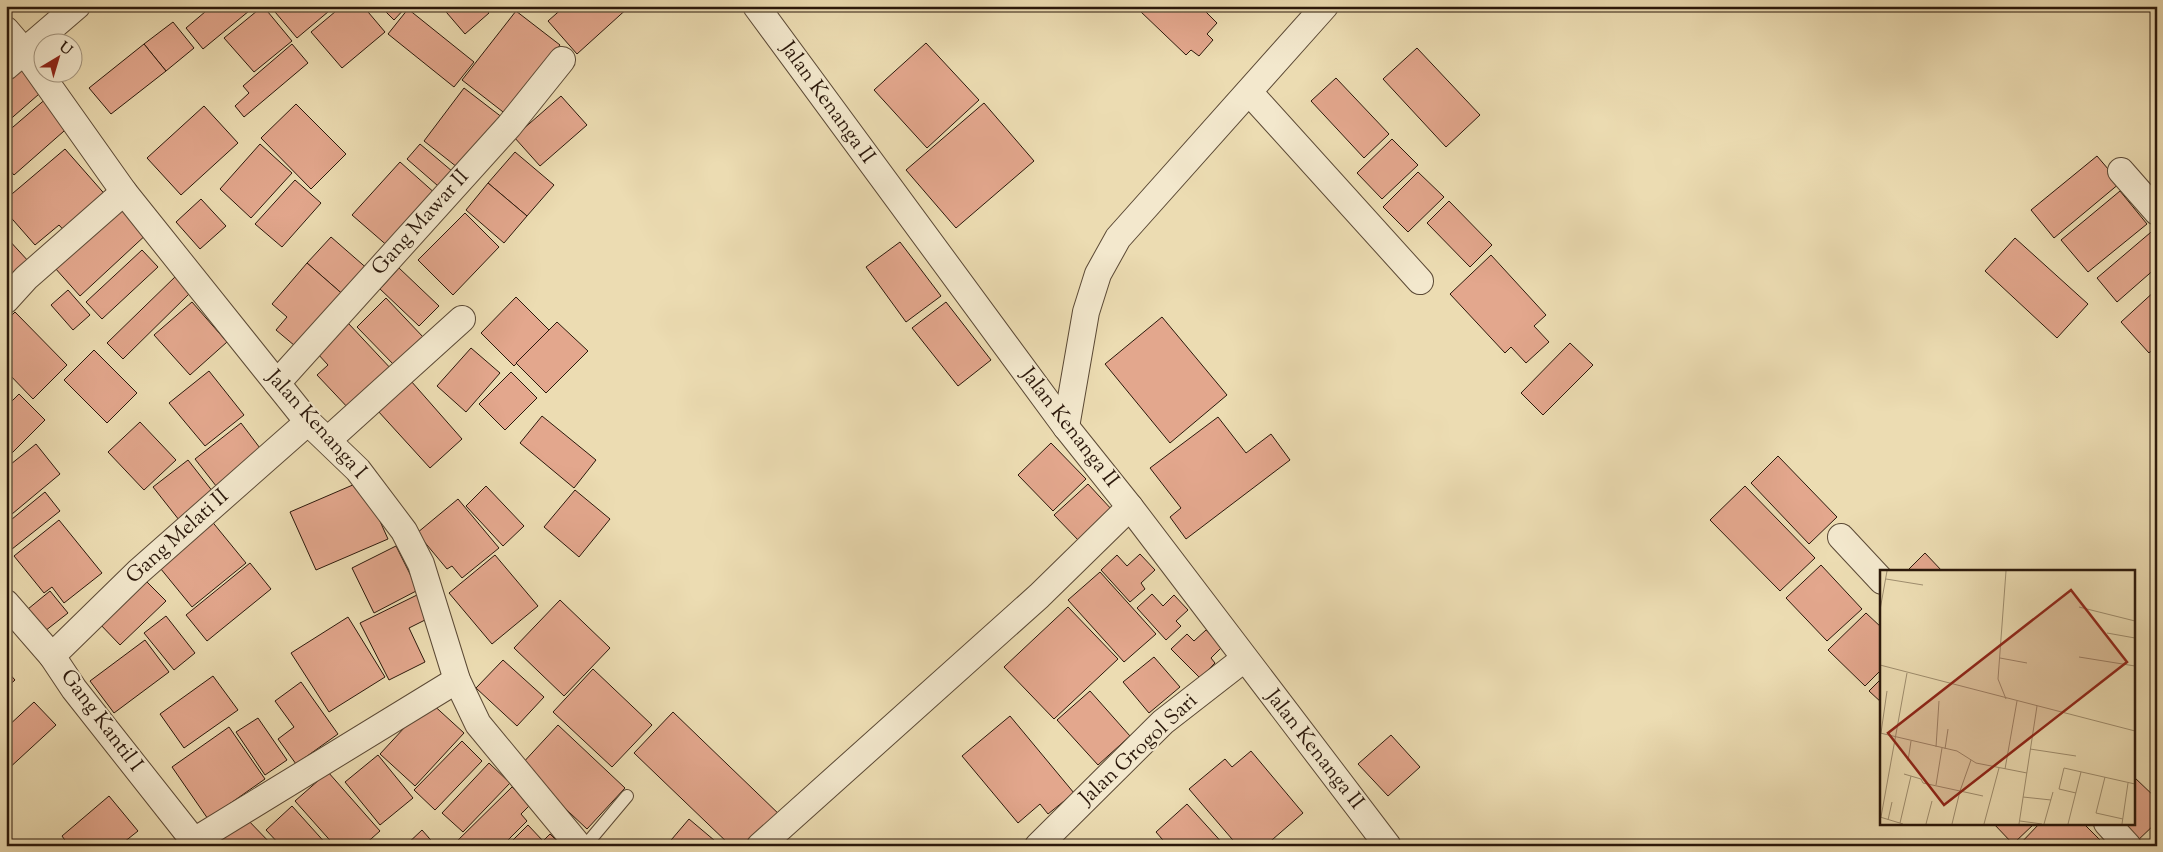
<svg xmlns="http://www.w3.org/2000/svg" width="2163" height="852" font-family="'Sorts Mill Goudy',serif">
	<rect width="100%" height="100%" fill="#ecdcb2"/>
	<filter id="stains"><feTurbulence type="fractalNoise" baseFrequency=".004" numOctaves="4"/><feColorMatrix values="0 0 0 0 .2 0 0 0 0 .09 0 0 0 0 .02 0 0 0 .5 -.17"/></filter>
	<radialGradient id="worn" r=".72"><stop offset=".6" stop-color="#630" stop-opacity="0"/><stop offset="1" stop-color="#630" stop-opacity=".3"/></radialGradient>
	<g fill="#e3a78d" stroke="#2b180b">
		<polygon points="212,6 255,6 203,49 186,28"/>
		<polygon points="263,6 292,41 254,72 224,38"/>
		<polygon points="270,6 335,6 297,38"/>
		<polygon points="342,6 363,6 385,32 342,68 311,32"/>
		<polygon points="380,6 407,6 394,20"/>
		<polygon points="441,6 483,6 489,13 465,34"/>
		<polygon points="565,6 630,6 577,54 548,21"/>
		<polygon points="1145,6 1200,6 1217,23 1207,34 1213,40 1199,56 1191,50 1186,55 1140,11"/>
		<polygon points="408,9 474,62 454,87 388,34"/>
		<polygon points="516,11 560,45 507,115 462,80"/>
		<polygon points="173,22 194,48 166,71 144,44"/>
		<polygon points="926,43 979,100 927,148 874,90"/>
		<polygon points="144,44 166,71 111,114 89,88"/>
		<polygon points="292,44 308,63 244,117 235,106 249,93 243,86"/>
		<polygon points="1417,48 1480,115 1446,147 1383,79"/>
		<polygon points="20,56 47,87 6,123 6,68"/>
		<polygon points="1336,78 1389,134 1364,158 1311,101"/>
		<polygon points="464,88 503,118 462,171 424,141"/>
		<polygon points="561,96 587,125 540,166 514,137"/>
		<polygon points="48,97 72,124 14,175 6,166 6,133"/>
		<polygon points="984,103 1034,161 956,228 906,170"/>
		<polygon points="296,104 346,154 311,189 261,138"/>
		<polygon points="204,106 238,143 181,195 147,158"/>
		<polygon points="1392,139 1418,165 1382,199 1357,173"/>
		<polygon points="260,144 292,173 251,218 220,189"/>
		<polygon points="420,144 459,177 445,192 407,159"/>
		<polygon points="65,149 109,199 68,235 59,225 35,245 6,212 6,199"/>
		<polygon points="515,152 554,185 527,216 488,183"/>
		<polygon points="2097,156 2120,183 2054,238 2031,210"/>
		<polygon points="400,162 437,195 390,248 352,215"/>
		<polygon points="1418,172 1444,197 1408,232 1383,207"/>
		<polygon points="295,180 321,203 282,247 255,224"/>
		<polygon points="488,183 527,216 504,243 466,210"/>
		<polygon points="2120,191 2147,224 2088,272 2061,240"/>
		<polygon points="201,199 226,226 200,249 176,222"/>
		<polygon points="1449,201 1492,245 1470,267 1427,223"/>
		<polygon points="124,205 149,232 80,296 55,268"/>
		<polygon points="465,213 499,247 453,295 418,260"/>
		<polygon points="2157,227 2157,267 2117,302 2097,278"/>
		<polygon points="331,237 370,271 347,298 307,263"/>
		<polygon points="7,238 30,263 13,280 6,272"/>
		<polygon points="2015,238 2088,304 2057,338 1985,271"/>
		<polygon points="900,242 941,296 906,322 866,267"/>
		<polygon points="142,250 158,267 102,319 86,302"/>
		<polygon points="1491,255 1546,315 1534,326 1549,342 1526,363 1511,347 1505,353 1450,294"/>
		<polygon points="307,263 347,298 301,351 276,330 287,317 272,304"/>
		<polygon points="399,268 439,306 419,326 380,289"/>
		<polygon points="177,275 192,291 123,359 107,343"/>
		<polygon points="2157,289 2157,346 2149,353 2121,322"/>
		<polygon points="68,290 90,315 73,330 51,305"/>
		<polygon points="516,297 549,330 514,366 481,333"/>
		<polygon points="386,298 424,338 395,366 357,327"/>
		<polygon points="192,302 227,342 190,375 154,335"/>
		<polygon points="946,302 991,360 958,386 912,328"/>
		<polygon points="15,312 67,365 33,399 6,371 6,321"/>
		<polygon points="1162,317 1227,395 1170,443 1105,364"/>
		<polygon points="557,322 588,351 546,393 516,363"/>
		<polygon points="348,323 394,372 351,411 317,375 328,365 317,353"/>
		<polygon points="1570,343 1593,365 1543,415 1521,393"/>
		<polygon points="471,348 500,373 466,412 437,386"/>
		<polygon points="94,350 137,393 107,423 64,380"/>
		<polygon points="209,371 244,415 205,446 169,403"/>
		<polygon points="511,372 537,398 505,430 479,404"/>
		<polygon points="411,381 462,439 430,468 378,411"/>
		<polygon points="19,394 45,420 6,459 6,407"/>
		<polygon points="542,416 596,460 574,488 520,443"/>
		<polygon points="1218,417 1246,453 1271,434 1290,460 1186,539 1170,517 1181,508 1150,468"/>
		<polygon points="140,422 176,460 144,490 108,452"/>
		<polygon points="241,423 266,456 220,491 195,459"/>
		<polygon points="1051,443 1086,479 1053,511 1018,475"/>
		<polygon points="36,444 60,474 6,519 6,468"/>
		<polygon points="1778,456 1837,517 1809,544 1751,483"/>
		<polygon points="188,460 217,497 183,525 153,487"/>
		<polygon points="362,481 388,539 316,570 290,512"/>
		<polygon points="1088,484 1113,511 1080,542 1054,515"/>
		<polygon points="486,486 524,526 503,546 466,506"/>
		<polygon points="1745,486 1815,558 1780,591 1710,520"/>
		<polygon points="575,490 610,519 579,557 544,527"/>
		<polygon points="45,492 60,511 7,553 6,524"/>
		<polygon points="458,499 499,548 462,578 452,566 447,569 417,533"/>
		<polygon points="210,519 246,563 192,607 156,563"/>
		<polygon points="59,520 102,573 64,603 52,587 44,593 14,556"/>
		<polygon points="396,546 418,590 374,613 352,568"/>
		<polygon points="1925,553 1942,571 1907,571"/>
		<polygon points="1140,554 1155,570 1141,583 1145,589 1130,602 1101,570 1117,555 1127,566"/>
		<polygon points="495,555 538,606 492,644 449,593"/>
		<polygon points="250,563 271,589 207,641 186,615"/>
		<polygon points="1821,565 1862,609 1827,641 1786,598"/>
		<polygon points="1100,572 1156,634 1124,662 1068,600"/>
		<polygon points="144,579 166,601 120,645 98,622"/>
		<polygon points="50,591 68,613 45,631 28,609"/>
		<polygon points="1152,594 1163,606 1174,595 1188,610 1176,621 1181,626 1166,640 1137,608"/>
		<polygon points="417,595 429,618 409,628 425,662 389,680 360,623"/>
		<polygon points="560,600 610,648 564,696 514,648"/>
		<polygon points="1068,607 1118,659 1054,719 1004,667"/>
		<polygon points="1866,613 1882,628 1882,669 1865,686 1828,650"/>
		<polygon points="166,616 195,653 174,670 144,633"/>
		<polygon points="348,617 385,677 329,712 291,653"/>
		<polygon points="1206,630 1222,647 1211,658 1215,663 1200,678 1171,649 1187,634 1194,641"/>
		<polygon points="145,640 169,672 114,713 90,681"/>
		<polygon points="1154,657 1180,687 1149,713 1123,682"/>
		<polygon points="503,660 544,697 517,726 476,688"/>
		<polygon points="593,669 652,725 612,767 553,712"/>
		<polygon points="6,670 15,680 6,688"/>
		<polygon points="213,676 238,710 184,748 160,714"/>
		<polygon points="1882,678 1882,703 1869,691"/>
		<polygon points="301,682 338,734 296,764 278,739 294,727 275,701"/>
		<polygon points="1090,691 1130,736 1098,765 1057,720"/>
		<polygon points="429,701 464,733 415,786 380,754"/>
		<polygon points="34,702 56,725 6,771 6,728"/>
		<polygon points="673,712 783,818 755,836 746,846 731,846 634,753"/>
		<polygon points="1010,716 1074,793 1048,814 1040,804 1018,823 962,756"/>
		<polygon points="258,718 287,760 265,775 236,732"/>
		<polygon points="558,725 625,788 587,829 520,766"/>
		<polygon points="229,727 265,779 208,819 172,767"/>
		<polygon points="1391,735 1420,767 1388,796 1358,764"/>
		<polygon points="462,741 482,761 435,810 414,790"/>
		<polygon points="1251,751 1303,813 1265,846 1238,846 1189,789 1225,759 1232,767"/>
		<polygon points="378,755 413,798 380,825 345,782"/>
		<polygon points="489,763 510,783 463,832 442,813"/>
		<polygon points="328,772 380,831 363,846 335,846 295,801"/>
		<polygon points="2134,777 2157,799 2157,822 2134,844 2114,823 2134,823"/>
		<polygon points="512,787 530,805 521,814 527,821 502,846 452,846"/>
		<polygon points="109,796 138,831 119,846 69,846 62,836"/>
		<polygon points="1187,804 1225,846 1168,846 1156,832"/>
		<polygon points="292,806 328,846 281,846 266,830"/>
		<polygon points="245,817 273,846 216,846"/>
		<polygon points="689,819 721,846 666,846"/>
		<polygon points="1993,823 2035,823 2013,844"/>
		<polygon points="2040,823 2083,823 2106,846 2018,846"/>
		<polygon points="528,825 543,841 550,834 561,845 507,846"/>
		<polygon points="422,830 436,846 405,846"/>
	</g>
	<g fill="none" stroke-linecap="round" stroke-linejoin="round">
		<g stroke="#5b4935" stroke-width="14">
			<polyline id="lane" points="585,846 627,796"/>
		</g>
		<g stroke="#5b4935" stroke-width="28">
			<g id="street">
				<polyline points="756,6 1066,427 1130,507 1388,846"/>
				<polyline points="6,30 24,51 124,192 308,422 358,470 404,531 421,564 457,680 478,724 579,846"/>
				<polyline points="6,67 77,6"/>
				<polyline points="1249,92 1420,281"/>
				<polyline points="2121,171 2157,212"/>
				<polyline points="6,300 26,278 124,192"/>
				<polyline points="277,383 509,126 562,60"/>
				<polyline points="1066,427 1086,312 1098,274 1118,238 1325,6"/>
				<polyline points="328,440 462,319"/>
				<polyline points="1841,537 1882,581"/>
				<polyline points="6,603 52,656 74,689 194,841 457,680"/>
				<polyline points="52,656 138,572 308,422"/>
				<polyline points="2107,823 2128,846"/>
				<polyline points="760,846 1039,596 1130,507"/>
				<polyline points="1038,846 1163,722 1244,659"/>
			</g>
		</g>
		<use href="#lane" stroke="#f3e8cd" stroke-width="12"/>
		<use href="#street" stroke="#f3e8cd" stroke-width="26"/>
	</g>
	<g text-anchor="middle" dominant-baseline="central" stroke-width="4" stroke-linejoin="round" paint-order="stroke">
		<g font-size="21" fill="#2b180b" stroke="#f3e8cd">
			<text transform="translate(827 103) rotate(54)">Jalan Kenanga II</text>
			<text transform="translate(421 223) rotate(-48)">Gang Mawar II</text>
			<text transform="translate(316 425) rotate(48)">Jalan Kenanga I</text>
			<text transform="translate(1069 428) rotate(52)">Jalan Kenanga II</text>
			<text transform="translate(178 537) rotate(-42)">Gang Melati II</text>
			<text transform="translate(101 721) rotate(53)">Gang Kantil I</text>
			<text transform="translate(1139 750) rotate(-43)">Jalan Grogol Sari</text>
			<text transform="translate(1314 750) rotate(52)">Jalan Kenanga II</text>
		</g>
	</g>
	<g transform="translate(1880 570)">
		<rect width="255" height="255" fill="#ecdcb2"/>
		<path fill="none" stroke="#9f8e6f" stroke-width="1" d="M6,9L43,15M199,37L255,51M0,40L7,1M227,63L255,68M199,87L255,96M120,88L147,93M0,95L255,161M126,129L118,109L126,1M0,163L77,181L96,193L147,203M1,163L7,121M56,177L59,131M65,179L68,159M150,179L196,186M28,191L31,171M125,199L137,131M24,204L41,209L43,213L80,221L91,190M225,207L216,243L243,249M56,215L62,178M196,223L179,219L184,198L255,214M143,227L171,230M0,247L23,254M1,247L27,103M8,250L12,232M140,251L162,254M20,253L31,206M46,254L52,231M72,254L80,221L103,226M104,254L119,198M139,254L157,136M164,254L173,222M188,254L201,202M242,254L248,213"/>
		<path fill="#8f2418" fill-opacity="0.15" stroke="#8f2418" stroke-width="2.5" d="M191,20L247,92L64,235L8,163Z"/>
		<rect width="255" height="255" fill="none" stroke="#2b180b" stroke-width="2.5"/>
	</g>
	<rect width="2163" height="852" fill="none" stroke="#ecdcb2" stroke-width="25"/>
	<rect x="8" y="8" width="2148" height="837" fill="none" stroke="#2b180b" stroke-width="2.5"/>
	<rect x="12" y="12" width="2138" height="827" fill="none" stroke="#2b180b"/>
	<g transform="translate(58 58) rotate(38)"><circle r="24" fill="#f3e8cd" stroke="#a3957f"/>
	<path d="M0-4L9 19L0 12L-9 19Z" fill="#8f2418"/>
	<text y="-8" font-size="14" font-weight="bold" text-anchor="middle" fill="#2b180b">U</text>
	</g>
	<rect width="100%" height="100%" filter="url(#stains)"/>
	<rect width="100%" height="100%" fill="url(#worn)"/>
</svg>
